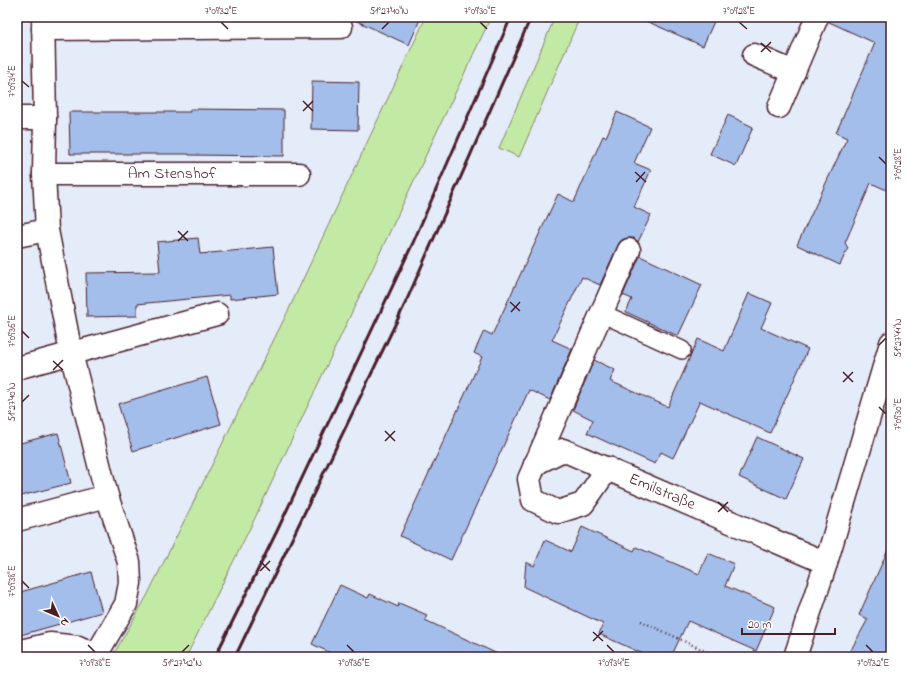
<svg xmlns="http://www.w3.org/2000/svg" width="908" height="674" font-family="'Indie Flower',sans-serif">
	<rect width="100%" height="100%" fill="#e4ecf9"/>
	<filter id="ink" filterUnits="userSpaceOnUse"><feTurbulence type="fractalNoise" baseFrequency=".025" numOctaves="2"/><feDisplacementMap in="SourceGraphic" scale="8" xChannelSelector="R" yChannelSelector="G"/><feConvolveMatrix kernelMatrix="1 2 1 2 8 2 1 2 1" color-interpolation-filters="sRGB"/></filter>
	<g filter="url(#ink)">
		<g fill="#c3eaa5" stroke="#868468">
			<polygon points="426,17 491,17 254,520 186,657 112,657 147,596 289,309"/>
			<polygon points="555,17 580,17 519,157 499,148"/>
		</g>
		<g fill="#a4beeb" stroke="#4a1f2b">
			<polygon points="348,17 421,17 409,45"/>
			<polygon points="637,17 716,17 703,46"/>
			<polygon points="829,17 891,17 891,192 871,183 845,243 848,248 840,265 797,245 847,138 836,133 875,43 829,22"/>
			<polygon points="312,81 359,82 358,130 311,129"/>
			<polygon points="190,109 284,110 284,156 189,155 189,154 70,154 69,112 190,112"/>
			<polygon points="617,112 650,127 634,163 651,170 634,207 651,215 638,242 634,238 627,238 622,240 618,245 600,285 582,277 552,340 572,349 550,400 529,390 451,560 400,536 482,357 474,353 484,331 492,335 558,194 574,202 603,136 606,137"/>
			<polygon points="728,115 753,127 736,166 710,154"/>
			<polygon points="198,238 200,254 273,247 278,294 230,299 230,295 137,304 137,316 87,317 86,273 160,272 157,242"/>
			<polygon points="640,256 702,285 678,336 626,312 632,299 623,295"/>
			<polygon points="749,293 772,303 761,328 808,349 770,433 700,401 673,458 661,452 655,464 587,433 593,420 573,410 594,360 615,370 610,381 668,407 698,339 724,351"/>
			<polygon points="207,377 221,424 133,451 118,404"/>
			<polygon points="58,433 71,483 17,497 17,444"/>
			<polygon points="757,437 804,459 786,499 739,477"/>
			<polygon points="582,527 634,551 636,547 699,574 708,553 734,564 725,586 775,607 756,651 688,621 671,657 650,657 599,634 603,624 524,587 526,562 534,566 545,540 571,552"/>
			<polygon points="891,543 891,657 847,657 868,619 859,615"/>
			<polygon points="91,572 102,612 17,636 17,593"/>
			<polygon points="340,585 368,598 370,594 398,607 399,603 427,615 425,620 504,657 339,657 312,644"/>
		</g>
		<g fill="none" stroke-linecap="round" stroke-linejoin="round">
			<g stroke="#4a1f2b" stroke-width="20">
				<polyline id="lane" points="601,313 682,350"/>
			</g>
			<g stroke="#4a1f2b" stroke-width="25">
				<g id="street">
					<polyline points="43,17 45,118 44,174 47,230 71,353 107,496 129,562 130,583 126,604 95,657"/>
					<polyline points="43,29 341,27"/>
					<polyline points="754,55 794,72"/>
					<polyline points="779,107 817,17"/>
					<polyline points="17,118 45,118"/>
					<polyline points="44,174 299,174"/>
					<polyline points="17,236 47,230"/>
					<polyline points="17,368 217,314"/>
					<polyline points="535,464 563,450 826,563"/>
					<polyline points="608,468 583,504 558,512 533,500 529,479 629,250"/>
					<polyline points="17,520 107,496"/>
					<polyline points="17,652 50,644 78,647 96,655"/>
					<polyline points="795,657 826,563 891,343"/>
				</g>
			</g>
			<polyline stroke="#4a1f2b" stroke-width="2.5" stroke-dasharray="1 3" stroke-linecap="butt" points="641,621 718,657"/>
			<use href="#lane" stroke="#fff" stroke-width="17"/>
			<use href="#street" stroke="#fff" stroke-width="22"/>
			<g stroke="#4a1f2b" stroke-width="3">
				<polyline points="215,657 277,531 412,245 511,17"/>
				<polyline points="235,657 405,304 531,17"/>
			</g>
		</g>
	</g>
	<path fill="none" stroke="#4a1f2b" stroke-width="1.5" d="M221,22L228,29M480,22L487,29M739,22L747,29M382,29L389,22M761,43L771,52M761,52L771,42M22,81L29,87M303,101L313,111M303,111L313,101M879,157L886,164M635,172L646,182M636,182L645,172M178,231L188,241M178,241L188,231M510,302L520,311M511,312L520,302M22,331L29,338M879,345L886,338M53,361L63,370M53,370L63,360M843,372L853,382M843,382L853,372M22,402L29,395M879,407L886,414M385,431L395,441M385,441L395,431M718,502L728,512M718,512L728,502M260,561L270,571M260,571L270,561M22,581L29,588M593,632L603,641M593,641L603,631M88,645L95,652M347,645L354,652M607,645L614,652M866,645L873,652M182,652L189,645"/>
	<g text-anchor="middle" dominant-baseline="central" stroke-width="3" stroke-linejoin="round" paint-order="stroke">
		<g font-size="16" fill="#4a1f2b" stroke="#fff">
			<text x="172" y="174">Am Stenshof</text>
			<text transform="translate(662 492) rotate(23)">Emilstraße</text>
		</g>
	</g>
	<rect width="908" height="674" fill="none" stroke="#fff" stroke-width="44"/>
	<g transform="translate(58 616) rotate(134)" stroke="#ffffff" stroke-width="3" paint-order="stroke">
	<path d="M0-3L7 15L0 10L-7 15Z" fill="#4a1f2b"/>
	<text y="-6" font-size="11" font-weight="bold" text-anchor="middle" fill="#4a1f2b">N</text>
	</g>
	<path d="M742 628v6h93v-6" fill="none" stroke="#4a1f2b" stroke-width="2"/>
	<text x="748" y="628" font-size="12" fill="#4a1f2b" stroke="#ffffff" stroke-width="3" paint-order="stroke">20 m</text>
	<rect x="22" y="22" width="864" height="630" fill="none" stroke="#4a1f2b" stroke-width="1.5"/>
	<g font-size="10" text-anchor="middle" fill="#4a1f2b">
		<text x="221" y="14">7°09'32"E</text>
		<text x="389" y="14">51°27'40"N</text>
		<text x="480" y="14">7°09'30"E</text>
		<text x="739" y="14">7°09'28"E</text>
		<text transform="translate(11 81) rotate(-90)" y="4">7°09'34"E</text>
		<text transform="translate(897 164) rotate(-90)" y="4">7°09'28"E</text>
		<text transform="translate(11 331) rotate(-90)" y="4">7°09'36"E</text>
		<text transform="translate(897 338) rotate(-90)" y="4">51°27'44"N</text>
		<text transform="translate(11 402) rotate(-90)" y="4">51°27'40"N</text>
		<text transform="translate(897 414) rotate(-90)" y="4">7°09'30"E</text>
		<text transform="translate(11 581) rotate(-90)" y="4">7°09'38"E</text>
		<text x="95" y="666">7°09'38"E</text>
		<text x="182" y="666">51°27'42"N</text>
		<text x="354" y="666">7°09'36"E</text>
		<text x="614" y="666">7°09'34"E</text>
		<text x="873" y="666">7°09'32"E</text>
	</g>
</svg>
